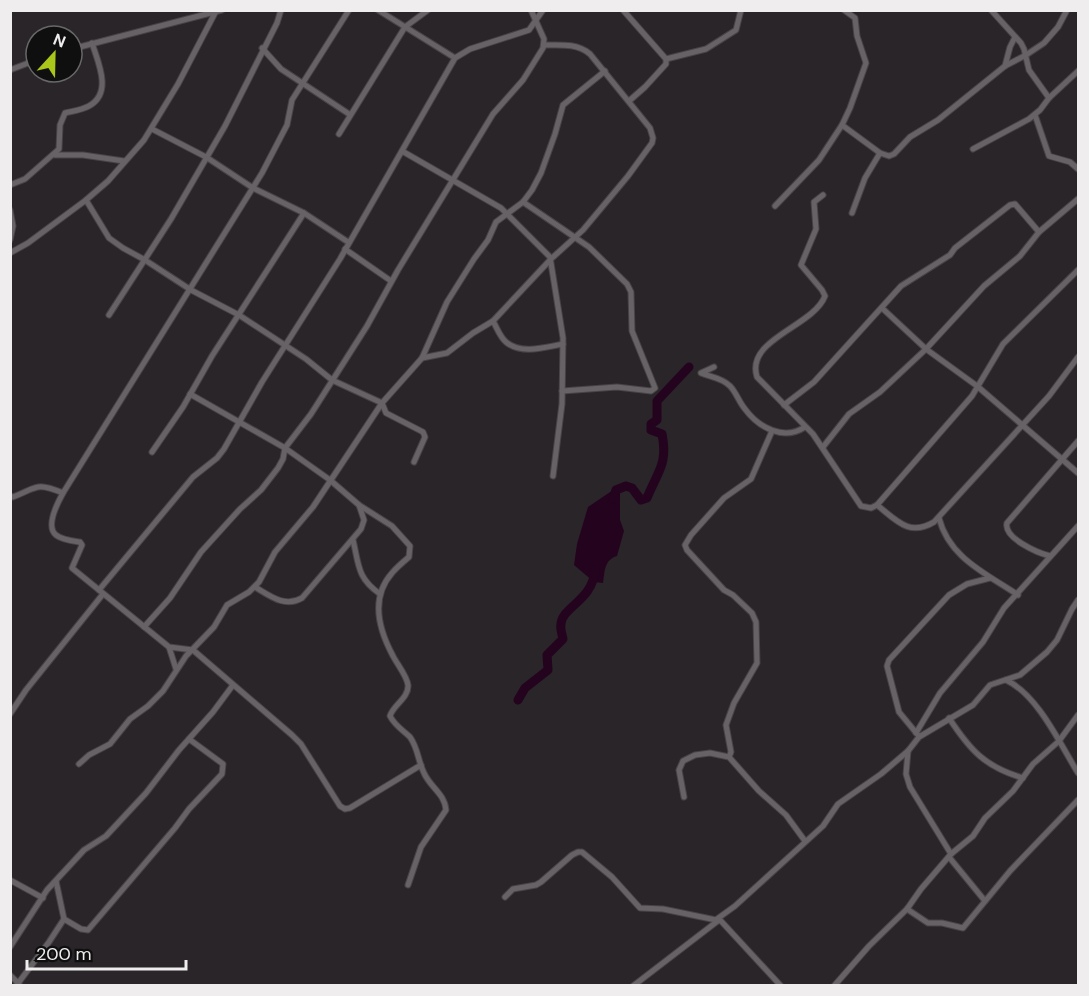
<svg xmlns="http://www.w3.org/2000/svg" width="1089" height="996" font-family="'DM Sans',sans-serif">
	<rect width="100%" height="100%" fill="#292528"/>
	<path fill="#24031f" d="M616,488L620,491V520L624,531L617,556C604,560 605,571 603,583L594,582L574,565L577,544L588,507Z"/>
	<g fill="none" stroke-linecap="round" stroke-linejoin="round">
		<g stroke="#24031f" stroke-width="9">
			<path d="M613,499L616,490L626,486L632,488L641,500L647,498C658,471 668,464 662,434L651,430V424L657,420V401L689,367"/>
			<path d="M518,700L525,688L548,670L547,655L563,639C562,634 560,629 561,624C562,607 593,600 595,570"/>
		</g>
		<g stroke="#474446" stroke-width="7">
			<g id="street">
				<path d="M349,10L292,100L287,125L262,173L63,493C58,502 45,526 56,535C62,540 73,541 80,542L82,545L72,568L169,647L193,650L292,735L301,744L340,806L345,809L350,808L421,765"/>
				<polyline points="378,10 455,58"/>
				<polyline points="623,10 666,59 666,64 645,87 629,101"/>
				<polyline points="991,10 1021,43 1024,49 1029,70 1049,98"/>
				<polyline points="262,48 281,69 349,114"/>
				<polyline points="72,49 222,10"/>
				<polyline points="666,59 706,49 736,30 741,10"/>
				<polyline points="1005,66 1010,47 1015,37"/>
				<polyline points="10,70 36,60"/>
				<polyline points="1035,115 1049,156 1070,162 1078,169"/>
				<polyline points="842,125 880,153"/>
				<polyline points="152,129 206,157 253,188 304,213 348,242"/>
				<polyline points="339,134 405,27 428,10"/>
				<polyline points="973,149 1029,119 1040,110 1049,98 1078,71"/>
				<polyline points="402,151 501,208 550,257 563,338 562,404 553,476"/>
				<polyline points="55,155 83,155 124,161"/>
				<path d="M10,185L25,179L59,149L60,125L65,113C73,111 82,110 89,106C113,93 98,62 92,43"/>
				<path d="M823,195L814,202L816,229L801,265L822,290L825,296C813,327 745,339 757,377L813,434L861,506L871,508L877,505L972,396L1003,344L1078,270"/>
				<polyline points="86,200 109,238 123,248 145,260 191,290 239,315 306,359 332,380 382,403 386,413 423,432 425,437 414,462"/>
				<polyline points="523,202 589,247 627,284 631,292 632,331 655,388 651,391 617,387 562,391"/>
				<polyline points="775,206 819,160 842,125 850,108 866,63 857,36 855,18 844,10"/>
				<polyline points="10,210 13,226 10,240"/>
				<polyline points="852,213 865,178 880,153 889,156 894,154 910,137 938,120 1005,66 1026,55 1044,43 1058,27 1067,10"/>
				<polyline points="345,249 391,281"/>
				<polyline points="10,253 28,243 86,200 108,181 144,140 178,84 215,13"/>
				<polyline points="882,308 926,349 977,386 1078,473"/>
				<polyline points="109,315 171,219 225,126 277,23 281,10"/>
				<path d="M493,321C497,328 500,337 506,342C521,355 546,347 563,344"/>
				<path d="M422,358L447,353L473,333L493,321L551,259L583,230L628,176L652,143L653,138L650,128L590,54C577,43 560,45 544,45"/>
				<path d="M714,367L701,373C710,377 721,377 730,386C736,392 739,402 745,409C759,428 784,441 805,427"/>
				<path d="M190,394L285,448L330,480L359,505L392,526L410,546L409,557C403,562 397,567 392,573C370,598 379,630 393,656C397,664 407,676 408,685C409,698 393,705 390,716C395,726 403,730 410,737C418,748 418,761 424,773C430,787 445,794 446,810L421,847L408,885"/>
				<polyline points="784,405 814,382 901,286 950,255 955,248 1010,205 1015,204 1039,232"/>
				<polyline points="823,447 849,414 880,392 926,349 984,286 1020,256 1039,232 1078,199"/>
				<polyline points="152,452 183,407 212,356 304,213"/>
				<path d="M10,496L13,497C38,487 36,482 63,493"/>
				<path d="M877,505C896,520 909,537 934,522L1049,396L1078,357"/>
				<path d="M939,518C949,558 987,574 1018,595"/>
				<path d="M353,540C359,565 357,578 380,594"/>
				<path d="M1050,556C1038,553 1003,538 1007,523L1078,441"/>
				<path d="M255,587C270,596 285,608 302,598L361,529L364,520L359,505"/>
				<polyline points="99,590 193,477 217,458 224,449 262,382 340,259 455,58 470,49 529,30 543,10"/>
				<polyline points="144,627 170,598 201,552 240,509 261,490 278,468 283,459 285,448 311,414 367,326 398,270 493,114 523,80 543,48 544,39 531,10"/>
				<polyline points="169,647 176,669"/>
				<path d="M1006,680C1038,695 1060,744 1078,773"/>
				<polyline points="10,714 26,690 103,594"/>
				<path d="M949,718C970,750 985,767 1023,778"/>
				<polyline points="916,733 940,693 983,642 1004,608 1078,526"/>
				<polyline points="918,735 899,712 887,666 889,660 949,595 967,584 990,578"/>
				<polyline points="729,757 731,752 726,725 734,703 757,663 756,622 752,613 733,595 724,590 687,550 685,545 691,535 724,498 751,479 772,431"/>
				<polyline points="79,764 89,755 110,744 130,719 148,706 163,691 186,656 214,627 227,605 249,592 259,582 275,552 313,507 382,403 422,358 447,302 474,259 488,240 496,222 523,202 532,190 541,173 555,134 563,105 605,71"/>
				<polyline points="684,797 679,770 683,761 695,755 710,753 729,757 759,791 786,815 805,841"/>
				<polyline points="951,854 910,787 906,774 908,751 919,737 973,705 990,685 1020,675 1047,652 1057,640 1072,609 1078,600"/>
				<polyline points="949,857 985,901"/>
				<polyline points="10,880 43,898"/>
				<polyline points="505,897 513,889 536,885 541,882 572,855 578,852 582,852 612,877 640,908 663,909 721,921 781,986"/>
				<polyline points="907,909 928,923 942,923 963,928 1010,871 1078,800"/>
				<polyline points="64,919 81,929 88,930 175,828 189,809 222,774 223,764 189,739"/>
				<polyline points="717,919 735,906 823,826 838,804 881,774 908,751"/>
				<polyline points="10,947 47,890 84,850 106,836 146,793 179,750 213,712 233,685"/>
				<polyline points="10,975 19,984"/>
				<polyline points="16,986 49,942 64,919 56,881"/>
				<polyline points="633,986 719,920"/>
				<polyline points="834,986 869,946 907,909 921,889 951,854 973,836 985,818 1013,791 1033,764 1059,741 1078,715"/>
			</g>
		</g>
		<use href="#street" stroke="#676266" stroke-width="5"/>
	</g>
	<rect width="1089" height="996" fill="none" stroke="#efedee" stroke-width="24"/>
	<g transform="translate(54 54) rotate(22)"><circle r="28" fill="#100f10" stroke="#696869" stroke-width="1.5"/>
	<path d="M0-4.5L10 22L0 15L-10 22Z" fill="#a9c71a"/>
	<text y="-9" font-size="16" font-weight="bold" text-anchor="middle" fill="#efedee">N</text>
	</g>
	<path d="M27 960v9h159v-9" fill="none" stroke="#efedee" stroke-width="3"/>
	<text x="36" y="960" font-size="18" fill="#efedee" stroke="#100f10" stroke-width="4.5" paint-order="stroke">200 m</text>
</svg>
